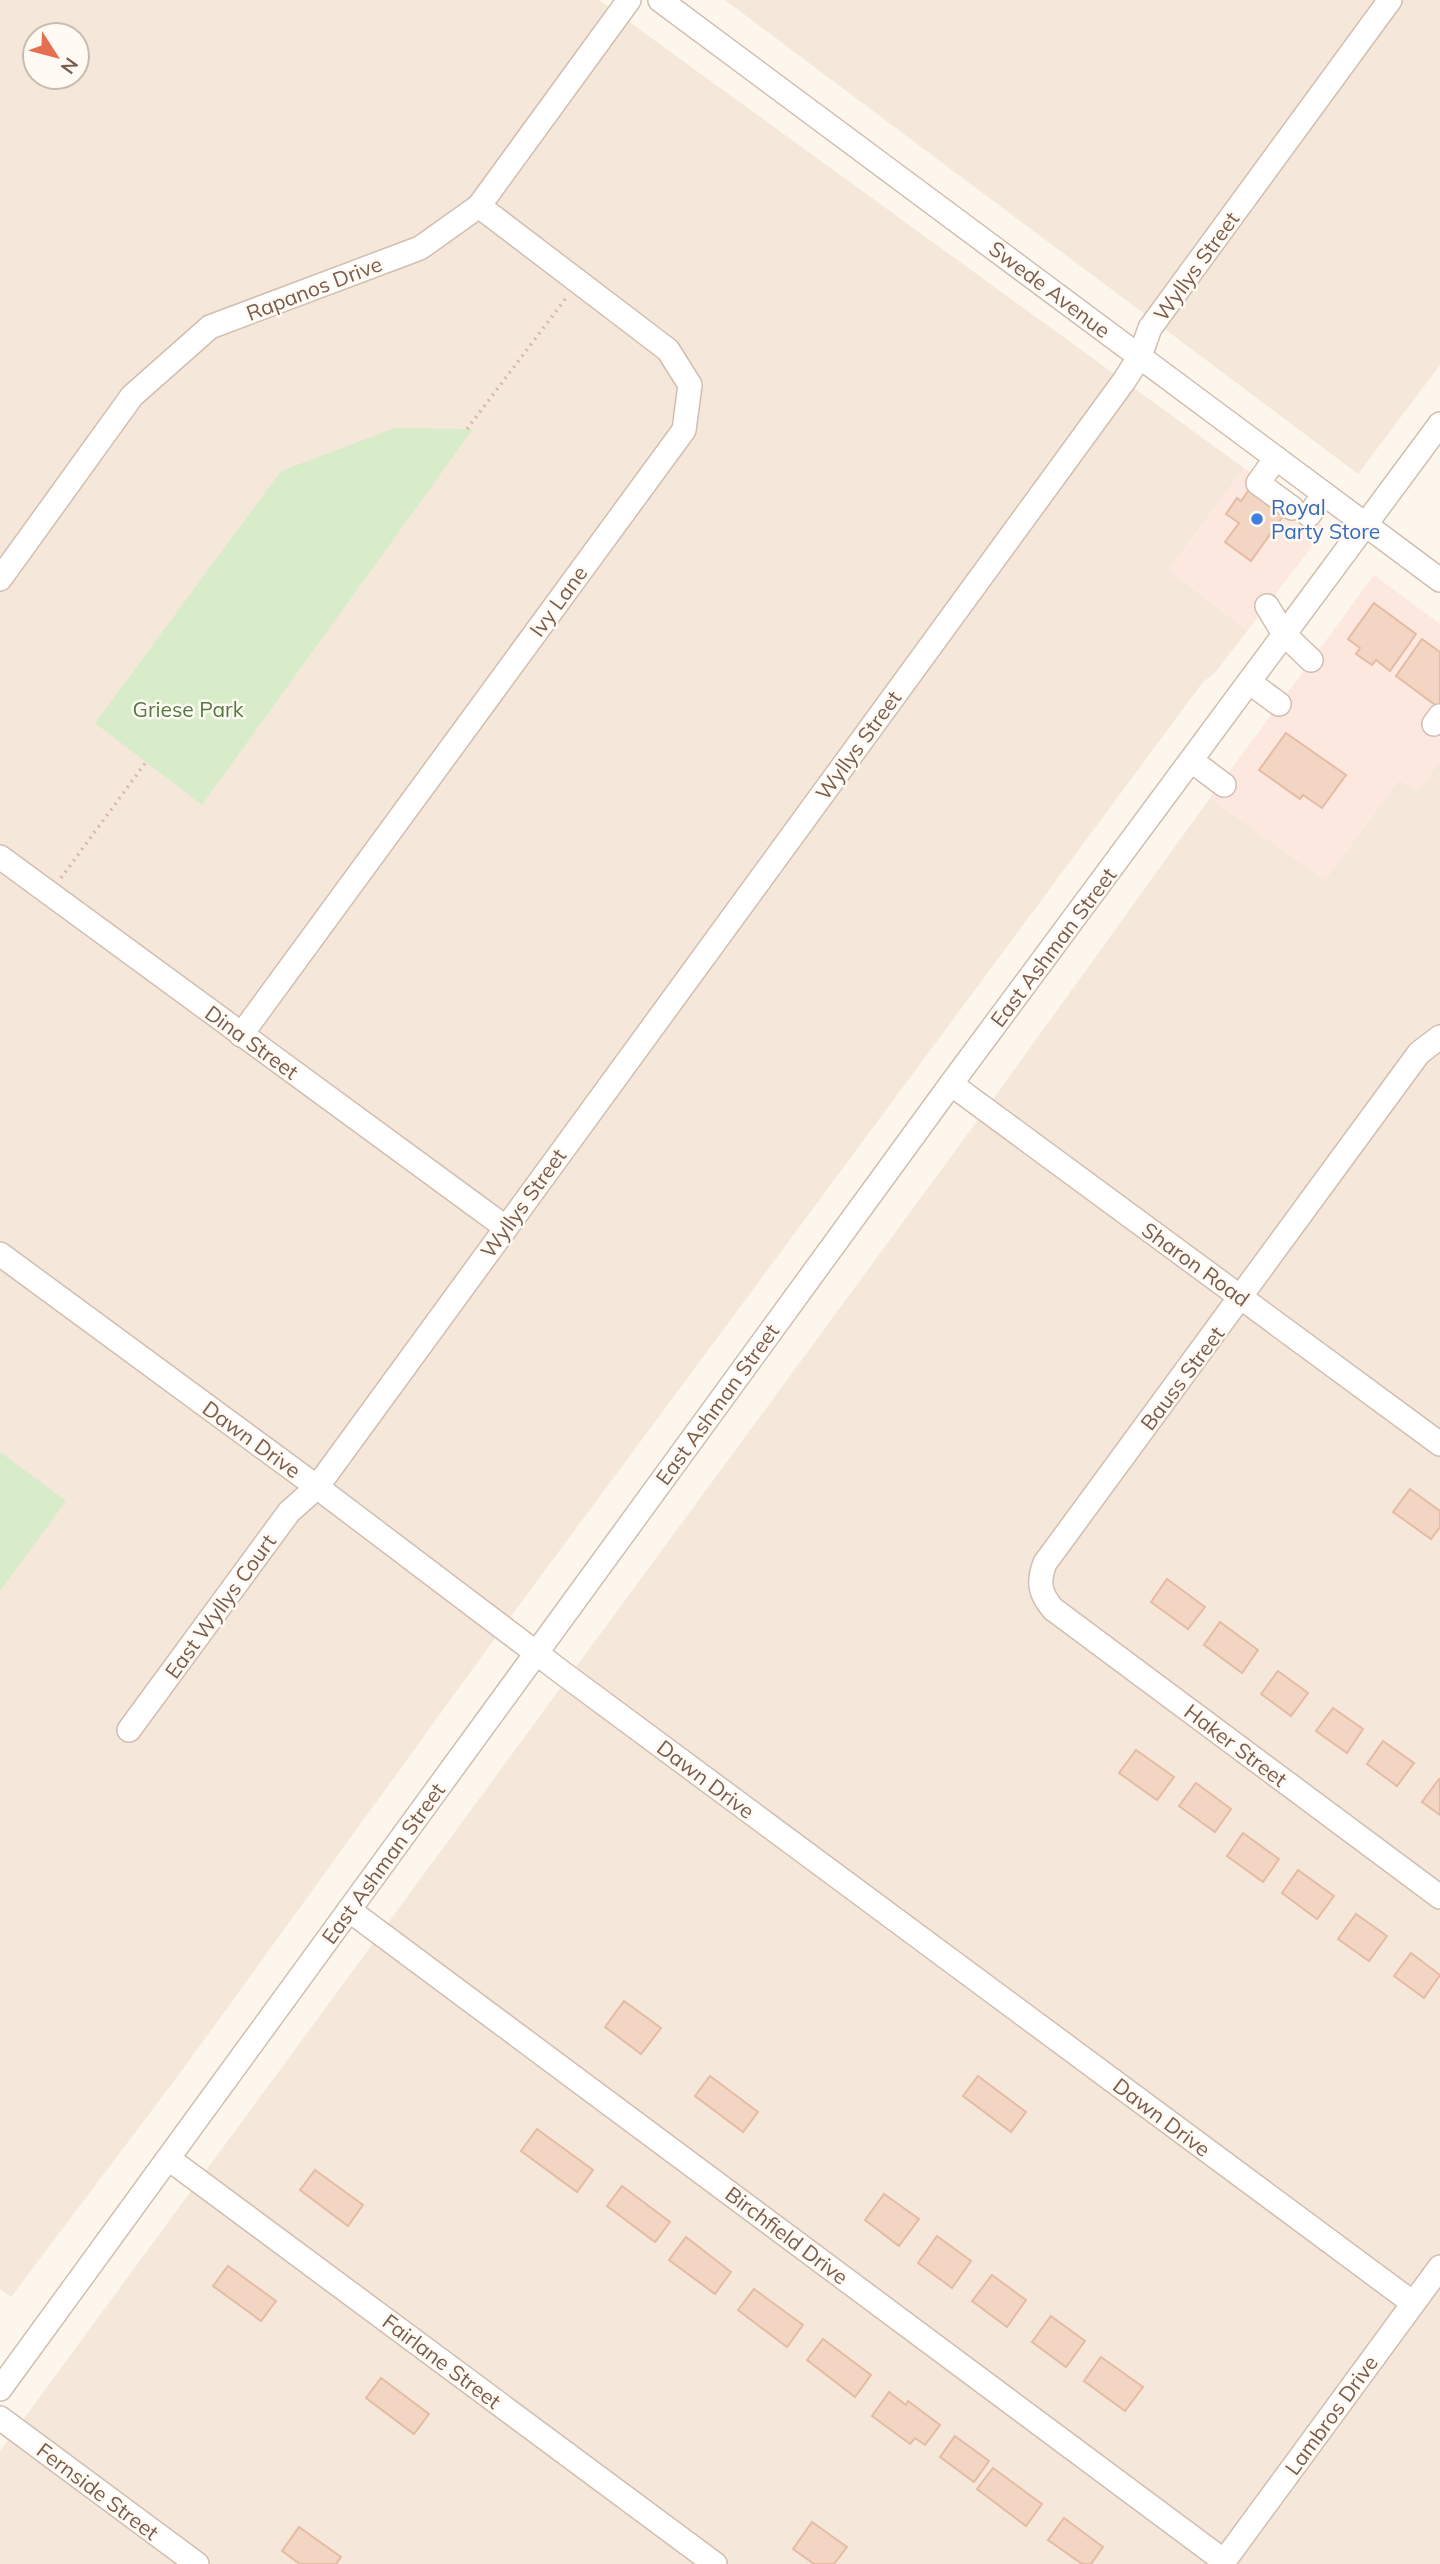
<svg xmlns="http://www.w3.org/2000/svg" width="1440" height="2564" font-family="Mulish,sans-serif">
	<rect width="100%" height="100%" fill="#fdf6ec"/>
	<g fill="#f5e8da" fill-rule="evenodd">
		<path d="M0,0H599L1244,468L1169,570L1248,630L1214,674L1203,682L503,1627L183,2069L11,2297L0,2289ZM35,35H77V77H35Z"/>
		<polygon points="725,0 1440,0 1440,365 1358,474"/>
		<polygon points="1440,761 1440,2564 0,2564 0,2451 986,1109 1210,798 1325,880 1399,779 1417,792"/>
	</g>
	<g fill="#fde8e0">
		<polygon points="1244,468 1326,528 1248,630 1169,570"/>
		<polygon points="1374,575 1440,624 1440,761 1417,792 1399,779 1325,880 1210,798"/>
	</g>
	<g fill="#d8ecc9">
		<polygon points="395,428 473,429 202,805 95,723 281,471"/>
		<polygon points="0,1452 66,1501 0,1591"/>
	</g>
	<g fill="#f3d5c3" stroke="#e6bba3" stroke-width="2">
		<polygon points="1253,484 1288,509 1251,561 1225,542 1239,523 1226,514 1237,498 1241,501"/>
		<polygon points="1374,603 1416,634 1390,671 1376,660 1372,665 1356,654 1360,648 1348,639"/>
		<polygon points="1422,639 1440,652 1440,704 1438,707 1396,676"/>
		<polygon points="1286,733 1346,775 1322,808 1303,795 1300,799 1259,770"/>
		<polygon points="1410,1489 1440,1511 1440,1527 1431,1539 1393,1512"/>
		<polygon points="1167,1579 1205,1607 1188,1629 1151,1602"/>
		<polygon points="1220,1622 1258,1650 1242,1673 1204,1645"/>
		<polygon points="1278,1671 1308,1693 1291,1716 1261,1694"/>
		<polygon points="1333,1708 1363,1729 1347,1753 1316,1731"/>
		<polygon points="1383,1741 1414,1763 1397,1786 1367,1764"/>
		<polygon points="1136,1750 1174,1777 1157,1800 1119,1773"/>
		<polygon points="1439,1779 1440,1780 1440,1815 1422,1802"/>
		<polygon points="1196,1783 1231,1809 1215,1832 1179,1806"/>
		<polygon points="1243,1833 1279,1859 1263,1882 1227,1856"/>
		<polygon points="1298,1870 1334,1896 1317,1919 1282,1893"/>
		<polygon points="1356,1914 1387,1936 1369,1961 1338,1939"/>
		<polygon points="1411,1953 1440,1975 1424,1998 1394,1976"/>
		<polygon points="624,2001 661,2028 641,2054 605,2027"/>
		<polygon points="710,2076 758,2112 743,2132 695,2096"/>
		<polygon points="978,2076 1026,2112 1011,2132 963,2096"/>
		<polygon points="537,2129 593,2170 577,2192 521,2151"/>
		<polygon points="315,2170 363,2205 348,2226 300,2190"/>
		<polygon points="622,2186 670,2222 655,2242 607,2206"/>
		<polygon points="884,2194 919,2219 899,2246 865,2220"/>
		<polygon points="937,2236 971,2261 952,2288 918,2263"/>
		<polygon points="686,2237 731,2272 715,2294 669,2260"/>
		<polygon points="228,2266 276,2301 261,2321 213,2286"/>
		<polygon points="992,2275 1026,2300 1007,2327 972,2301"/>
		<polygon points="754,2289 803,2325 787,2347 738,2310"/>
		<polygon points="1051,2316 1085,2341 1066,2367 1032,2342"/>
		<polygon points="823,2339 871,2375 855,2397 807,2360"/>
		<polygon points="1101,2357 1143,2387 1125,2411 1084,2381"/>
		<polygon points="381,2378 429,2414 414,2434 366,2398"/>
		<polygon points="889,2392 906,2405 908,2401 940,2425 925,2445 915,2438 910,2444 872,2416"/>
		<polygon points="955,2436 989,2461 974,2482 940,2457"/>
		<polygon points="993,2468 1042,2504 1026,2526 977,2489"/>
		<polygon points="1064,2518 1103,2547 1091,2564 1082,2564 1048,2540"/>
		<polygon points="812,2522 847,2547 834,2564 814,2564 793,2549"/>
		<polygon points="299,2527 341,2557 336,2564 300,2564 282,2551"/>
	</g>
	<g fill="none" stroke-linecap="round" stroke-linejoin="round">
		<g stroke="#d1beb0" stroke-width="26">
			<g id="minor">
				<polyline points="660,0 1440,580"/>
				<polyline points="1276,458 1258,483 1292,508"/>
				<polyline points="1309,515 1324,494"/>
				<polyline points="0,579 132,396 210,327 420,248 479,206 629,0"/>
				<polyline points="1267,606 1284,634 1311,660"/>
				<polyline points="1249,682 1279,704"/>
				<polyline points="1434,724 1440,716"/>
				<polyline points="1192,761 1224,785"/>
				<polyline points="0,857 505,1227"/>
				<polyline points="241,1035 684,430 690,385 668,350 479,206"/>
				<path d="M1440,1037L1419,1053L1045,1563C1038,1581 1039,1593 1053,1609L1440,1897"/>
				<polyline points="951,1084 1440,1444"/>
				<polyline points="0,1254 317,1487 564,1674 1413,2303"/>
				<polyline points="129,1730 289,1512 317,1487 1124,381 1140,356 1150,328 1390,0"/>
				<polyline points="349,1910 1224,2561"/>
				<polyline points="169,2159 715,2564"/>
				<polyline points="0,2389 951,1084 1440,424"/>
				<polyline points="0,2418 197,2564"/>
				<polyline points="1222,2564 1440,2267"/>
			</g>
		</g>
		<g stroke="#d9b8a5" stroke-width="3.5" stroke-dasharray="2 5" stroke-linecap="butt">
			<polyline points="467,429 566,298"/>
			<polyline points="61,878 146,762"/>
		</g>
		<use href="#minor" stroke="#fff" stroke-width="23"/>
	</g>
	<circle fill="#3f7fe0" stroke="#fffaf3" stroke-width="2.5" cx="1257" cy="519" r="7"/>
	<g text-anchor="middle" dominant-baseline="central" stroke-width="5" stroke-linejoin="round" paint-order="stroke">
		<g font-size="21" fill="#7a5c4d" stroke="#fffaf3">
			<text transform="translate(1196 266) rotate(-54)">Wyllys Street</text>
			<text transform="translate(314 288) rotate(-21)">Rapanos Drive</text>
			<text transform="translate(1050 289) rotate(37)">Swede Avenue</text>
			<text transform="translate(558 601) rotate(-54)">Ivy Lane</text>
			<text transform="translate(858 745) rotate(-54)">Wyllys Street</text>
			<text transform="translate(1053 947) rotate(-53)">East Ashman Street</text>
			<text transform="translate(252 1042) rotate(36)">Dina Street</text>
			<text transform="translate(523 1203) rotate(-54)">Wyllys Street</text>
			<text transform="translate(1196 1264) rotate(36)">Sharon Road</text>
			<text transform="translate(1182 1378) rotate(-53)">Bauss Street</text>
			<text transform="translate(717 1404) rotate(-54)">East Ashman Street</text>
			<text transform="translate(252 1439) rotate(36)">Dawn Drive</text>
			<text transform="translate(220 1606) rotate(-54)">East Wyllys Court</text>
			<text transform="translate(1236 1745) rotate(37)">Haker Street</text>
			<text transform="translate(706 1779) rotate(37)">Dawn Drive</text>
			<text transform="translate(383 1863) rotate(-54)">East Ashman Street</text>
			<text transform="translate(1162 2117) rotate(37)">Dawn Drive</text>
			<text transform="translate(787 2235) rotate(37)">Birchfield Drive</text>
			<text transform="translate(442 2361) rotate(37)">Fairlane Street</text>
			<text transform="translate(1331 2415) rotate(-54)">Lambros Drive</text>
			<text transform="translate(98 2491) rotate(37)">Fernside Street</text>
		</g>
		<g font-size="21" fill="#366cbe" stroke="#fffaf3" text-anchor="start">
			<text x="1271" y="507">Royal<tspan x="1271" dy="24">Party Store</tspan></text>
		</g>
		<g font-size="21" fill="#537a41" stroke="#fffaf3">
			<text x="188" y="709">Griese Park</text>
		</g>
	</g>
	<g transform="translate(56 56) rotate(126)"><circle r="33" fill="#fffaf3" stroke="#cabbb1" stroke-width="2"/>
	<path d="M0-5L12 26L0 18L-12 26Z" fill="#e76f51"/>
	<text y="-10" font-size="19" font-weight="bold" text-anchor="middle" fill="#7a5c4d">N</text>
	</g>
</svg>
